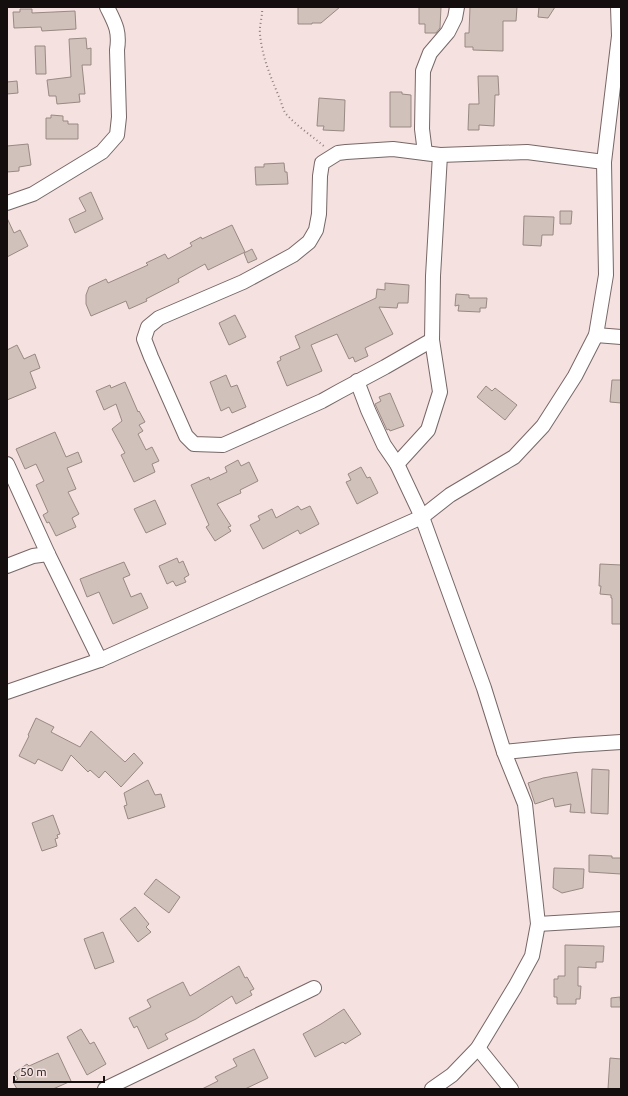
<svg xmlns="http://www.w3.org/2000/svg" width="628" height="1096" font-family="Ubuntu,sans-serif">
	<rect width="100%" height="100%" fill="#f4e1e0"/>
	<g fill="#d1c1bb" stroke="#988983">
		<polygon points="298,7 340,7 321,23 312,23 312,24 298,24"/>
		<polygon points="419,7 441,7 440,28 436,33 425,33 425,24 419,24"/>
		<polygon points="470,7 517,7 516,21 503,21 503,51 473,50 473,47 465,47 465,33 469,33"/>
		<polygon points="539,7 555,7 548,18 538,17"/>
		<polygon points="20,9 32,9 32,13 75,11 76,29 42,31 41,27 14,28 13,12 20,12"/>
		<polygon points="86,38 87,49 91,48 91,65 82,65 85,94 79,94 80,102 57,104 56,96 49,96 47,80 71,77 69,39"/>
		<polygon points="35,46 45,46 46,74 36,74"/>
		<polygon points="478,76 498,76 499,95 495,95 494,126 479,125 479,130 468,130 469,104 479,104"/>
		<polygon points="17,81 18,93 7,94 7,82"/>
		<polygon points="390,92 402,92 402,94 411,95 411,127 390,127"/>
		<polygon points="319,98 345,100 344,131 323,130 324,126 317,126"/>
		<polygon points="51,115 63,116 63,121 68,121 68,124 78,124 78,139 46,139 46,118 51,118"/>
		<polygon points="28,144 31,165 19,167 19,171 7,172 7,146"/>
		<polygon points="284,163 285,172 287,172 288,184 256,185 255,167 264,167 264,164"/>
		<polygon points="91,192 103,219 75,233 69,219 86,211 79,198"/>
		<polygon points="560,211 572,211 571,224 560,224"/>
		<polygon points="524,216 554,217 553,235 542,235 541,246 523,245"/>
		<polygon points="7,218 14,233 20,230 28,246 7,257"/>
		<polygon points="232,225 245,252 208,270 205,264 178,279 179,282 146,299 147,301 129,309 126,301 91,316 86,304 86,295 89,287 106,279 108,283 148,265 146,263 165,254 168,259 192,246 190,243 201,237 202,239"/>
		<polygon points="252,249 257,259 248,263 244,253"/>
		<polygon points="385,283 409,285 408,303 398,303 397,308 379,307 393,334 365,348 368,356 355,362 353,357 349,359 337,334 311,345 322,371 287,386 277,362 281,360 280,357 300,348 295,336 376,298 377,289 385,290"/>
		<polygon points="456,294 469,295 469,298 487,298 486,308 480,308 480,312 458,311 459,305 455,306"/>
		<polygon points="235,315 246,337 229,345 219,323"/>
		<polygon points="17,345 24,359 35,354 40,368 30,372 36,388 7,400 7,350"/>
		<polygon points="226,375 231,387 237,385 246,407 232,413 229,407 221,411 210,382"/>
		<polygon points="612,380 621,380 621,403 610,402"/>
		<polygon points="125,382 138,412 139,411 145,422 139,425 143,431 138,434 146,450 152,447 159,461 152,464 155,472 134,482 121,455 125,453 112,429 122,421 116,404 104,410 96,391 110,385 111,388"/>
		<polygon points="486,386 492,391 495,388 517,405 505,420 477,397"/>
		<polygon points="390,393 404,426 390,431 389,429 387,430 375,404 381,401 379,397"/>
		<polygon points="55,432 66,457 78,452 82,462 67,468 76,489 68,492 79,514 72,518 76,527 56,536 49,522 47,523 43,515 48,512 36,485 44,481 36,464 25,469 16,449"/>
		<polygon points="238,460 241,466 249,462 258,481 240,490 241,493 217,504 231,526 228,527 231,531 215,541 206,527 209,525 191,485 209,477 210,480 227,472 225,467"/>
		<polygon points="361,467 367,478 370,477 378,493 357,504 346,482 351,480 348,474"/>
		<polygon points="155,500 166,524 146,533 134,509"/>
		<polygon points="298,506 301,510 310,506 319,524 300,534 298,530 263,549 250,525 260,520 258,516 272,509 276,518"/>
		<polygon points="177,558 179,563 183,561 189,575 184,578 186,582 176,586 173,581 167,584 159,566"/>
		<polygon points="124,562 130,575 123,578 131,597 141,593 148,608 113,624 99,592 87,597 80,579"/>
		<polygon points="600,564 621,565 621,624 612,624 612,598 611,598 611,595 600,594 601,586 599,586"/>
		<polygon points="36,718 54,727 51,732 80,747 91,731 125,762 134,753 143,763 121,787 105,771 99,778 90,770 88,772 71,755 62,771 38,759 35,764 19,756 29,736 28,735"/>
		<polygon points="592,769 609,770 608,814 591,813"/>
		<polygon points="577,772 585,813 570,812 571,804 555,807 553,798 535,804 528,783 543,778"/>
		<polygon points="148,780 155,795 161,794 165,807 128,819 124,806 127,805 124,793"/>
		<polygon points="53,815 60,834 57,835 58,838 55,839 57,846 42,851 32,823"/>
		<polygon points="589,855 612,856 612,858 621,858 621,874 589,872"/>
		<polygon points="554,868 584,869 583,888 562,893 553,888"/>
		<polygon points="156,879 180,897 169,913 144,894"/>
		<polygon points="135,907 149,924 146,927 151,932 138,942 120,919"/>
		<polygon points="103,932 114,962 95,969 84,939"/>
		<polygon points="565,945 604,946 603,962 596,962 596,968 578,967 578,986 581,986 580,999 576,999 576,1004 557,1004 557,997 554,997 554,979 558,979 558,976 565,976"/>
		<polygon points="239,966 245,978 247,977 254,989 250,991 252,995 236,1004 232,996 196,1019 165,1034 168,1039 148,1049 137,1026 134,1028 129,1018 151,1007 147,1000 183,982 190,996"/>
		<polygon points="620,997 621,1007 611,1007 611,998"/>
		<polygon points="344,1009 361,1034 345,1044 343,1042 315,1057 303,1034 321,1024"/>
		<polygon points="81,1029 90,1044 94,1042 106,1064 87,1075 67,1037"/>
		<polygon points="254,1049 268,1078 245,1089 202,1089 218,1081 215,1077 237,1066 233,1059"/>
		<polygon points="58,1053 71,1081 53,1089 17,1089 13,1082 18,1079 14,1073 27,1064 29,1066"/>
		<polygon points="610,1058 621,1059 621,1089 608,1089"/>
	</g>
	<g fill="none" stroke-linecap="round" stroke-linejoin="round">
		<g stroke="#776766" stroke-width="16">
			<g id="street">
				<polyline points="425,153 422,129 423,71 430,53 448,32 455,18 457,7"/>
				<path d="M7,203L33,194L102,152L117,135L119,117L117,50C120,31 115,23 107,7"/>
				<polyline points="596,335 621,337"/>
				<polyline points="432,340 385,367 340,391 322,401 223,445 194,444 186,436 151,357 144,339 148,327 159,318 243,282 293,255 309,242 316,230 319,214 320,176 322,163 338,153 346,152 393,149 440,155 527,152 604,162"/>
				<polyline points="357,381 368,410 384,445 397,464 422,517 484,688 504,752 525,804 538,924 532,956 515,987 478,1048 452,1075 432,1089"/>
				<polyline points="7,464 48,554 100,660"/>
				<polyline points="397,464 428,430 440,392 432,340 433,276 440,155"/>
				<polyline points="7,566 33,556 48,554"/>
				<polyline points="7,692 100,660 422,517 450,495 514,457 543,426 575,376 596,335 606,275 604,162 619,36 618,7"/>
				<polyline points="504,752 575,745 621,742"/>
				<polyline points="538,924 621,919"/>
				<polyline points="478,1048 511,1089"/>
				<polyline points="105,1089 314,988"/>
			</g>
		</g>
		<path stroke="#8c7f7e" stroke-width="2" stroke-dasharray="1 3" stroke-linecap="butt" d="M262,7C263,16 259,25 260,34C262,57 271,78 280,99C282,104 283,111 287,115C298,127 312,136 325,147"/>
		<use href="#street" stroke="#fff" stroke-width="14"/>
	</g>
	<rect width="628" height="1096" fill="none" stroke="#140e0e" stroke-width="16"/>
	<path d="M14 1076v6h90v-6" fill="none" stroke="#140e0e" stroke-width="2"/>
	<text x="20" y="1076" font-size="12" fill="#140e0e" stroke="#f4e1e0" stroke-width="3" paint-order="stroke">50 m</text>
</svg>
